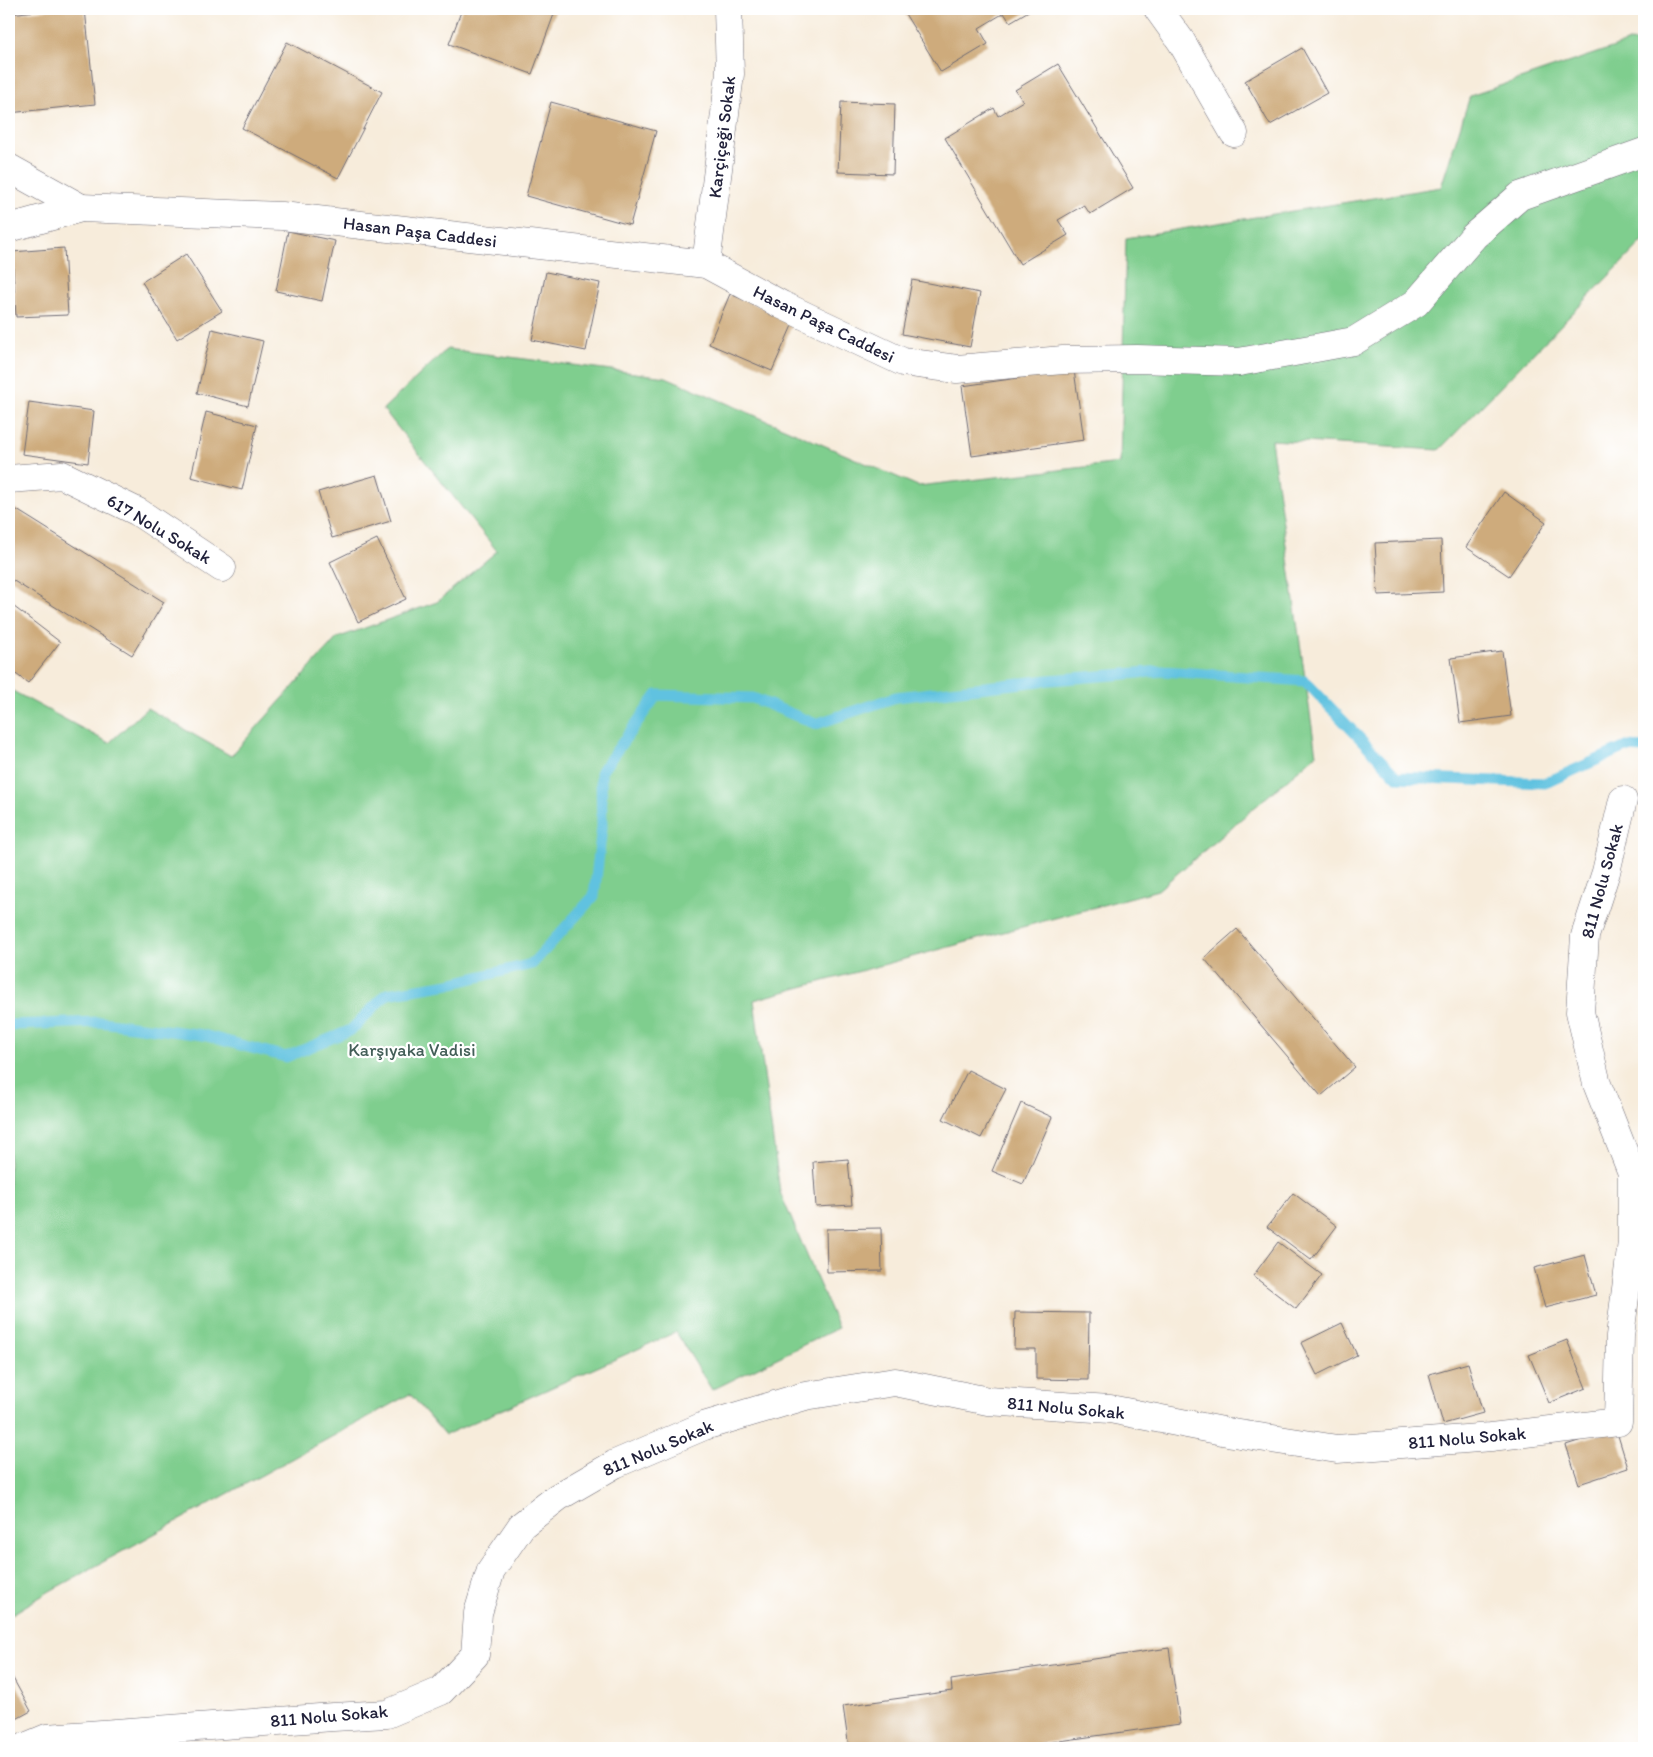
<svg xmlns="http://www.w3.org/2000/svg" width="1653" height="1757" font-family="Itim,sans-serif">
	<rect width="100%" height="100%" fill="#fff"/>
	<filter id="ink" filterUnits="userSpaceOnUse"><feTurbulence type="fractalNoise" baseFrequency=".02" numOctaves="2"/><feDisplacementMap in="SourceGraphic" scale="10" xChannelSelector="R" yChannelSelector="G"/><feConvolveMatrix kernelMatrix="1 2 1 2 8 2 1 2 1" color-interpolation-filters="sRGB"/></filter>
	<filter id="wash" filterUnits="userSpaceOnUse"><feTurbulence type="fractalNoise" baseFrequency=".0096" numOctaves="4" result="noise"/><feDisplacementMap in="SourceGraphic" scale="20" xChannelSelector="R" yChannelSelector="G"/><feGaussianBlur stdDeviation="1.12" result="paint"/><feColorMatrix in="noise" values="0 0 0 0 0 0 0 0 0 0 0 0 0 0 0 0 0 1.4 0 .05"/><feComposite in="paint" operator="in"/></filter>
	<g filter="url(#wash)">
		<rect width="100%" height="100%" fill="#f7ecdb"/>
		<polygon fill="#7fce8e" stroke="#507864" points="1632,41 1644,45 1644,240 1439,450 1271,440 1316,755 1158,890 754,1000 780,1192 838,1328 712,1390 676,1332 445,1435 410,1394 50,1591 9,1616 9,689 109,743 147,708 231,756 337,638 437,602 497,551 383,409 447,349 666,377 918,486 1120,463 1126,238 1441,187 1470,96"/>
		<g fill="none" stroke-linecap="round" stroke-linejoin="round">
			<polyline stroke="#61c2e0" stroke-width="11" points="9,1025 101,1022 203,1035 286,1057 351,1030 387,994 449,984 532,964 594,896 602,827 601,772 657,695 753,698 816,724 896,697 1049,680 1163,671 1305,681 1397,777 1545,783 1626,747 1644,748"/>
		</g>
		<g id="blocks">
			<g fill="#ceab7b">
				<polygon points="55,9 85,9 95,104 9,113 9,14"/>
				<polygon points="462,9 556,9 532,74 449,44"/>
				<polygon points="902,9 1032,9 1010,22 1004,13 979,28 988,44 941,72"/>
				<polygon points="287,42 382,92 338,178 242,128"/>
				<polygon points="1302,48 1327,93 1270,125 1245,81"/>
				<polygon points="1058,64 1133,188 1090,214 1084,205 1058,220 1068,235 1020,264 945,138 994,108 998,116 1023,101 1015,90"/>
				<polygon points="551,102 656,131 630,225 526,196"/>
				<polygon points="841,102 895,104 893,174 838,172"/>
				<polygon points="288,231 335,241 322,301 276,291"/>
				<polygon points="64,248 68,315 16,317 12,252"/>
				<polygon points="186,254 222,311 177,339 142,282"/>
				<polygon points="546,272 600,283 586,351 532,340"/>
				<polygon points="912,280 980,293 970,347 902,334"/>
				<polygon points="730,294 794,321 772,371 709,344"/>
				<polygon points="212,329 263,341 248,406 197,393"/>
				<polygon points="1074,370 1084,440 972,456 962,386"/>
				<polygon points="29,402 94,411 88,463 22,454"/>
				<polygon points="206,412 257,425 242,490 191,477"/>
				<polygon points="377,475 391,521 332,538 318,492"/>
				<polygon points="1504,492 1546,522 1509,576 1466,547"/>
				<polygon points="9,505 164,602 132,655 9,578"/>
				<polygon points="377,539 406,599 358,622 330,562"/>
				<polygon points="1441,540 1443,592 1378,595 1375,543"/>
				<polygon points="9,603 60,642 28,683 9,669"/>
				<polygon points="1502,651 1511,716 1460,723 1451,658"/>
				<polygon points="1237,929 1355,1067 1321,1096 1204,958"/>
				<polygon points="968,1070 1006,1089 981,1138 943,1119"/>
				<polygon points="1021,1103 1052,1117 1023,1184 992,1171"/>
				<polygon points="848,1159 852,1205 816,1207 813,1162"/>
				<polygon points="1293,1193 1337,1226 1311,1260 1267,1227"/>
				<polygon points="881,1228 882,1271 827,1272 826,1229"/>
				<polygon points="1278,1242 1322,1275 1296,1309 1253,1276"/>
				<polygon points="1585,1255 1596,1295 1545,1308 1534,1268"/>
				<polygon points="1015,1312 1089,1313 1088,1380 1036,1379 1036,1349 1014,1349"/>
				<polygon points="1342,1323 1357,1355 1317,1375 1301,1343"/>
				<polygon points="1567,1340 1586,1388 1549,1403 1529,1355"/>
				<polygon points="1468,1363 1483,1413 1443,1424 1429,1374"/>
				<polygon points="1616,1429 1628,1468 1579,1484 1566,1445"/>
				<polygon points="1169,1648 1180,1724 1010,1748 849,1748 843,1706 952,1691 951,1680"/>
				<polygon points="9,1671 31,1711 9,1723"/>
			</g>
		</g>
	</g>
	<g filter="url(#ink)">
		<use href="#blocks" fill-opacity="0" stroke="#6d6973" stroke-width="1"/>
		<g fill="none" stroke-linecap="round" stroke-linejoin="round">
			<g stroke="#6d6973" stroke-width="29">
				<g id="minor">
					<polyline points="1158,9 1181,41 1234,133"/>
					<polyline points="9,168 81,208"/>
					<polyline points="9,228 81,208 282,216 706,264 782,305 903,362 957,369 1063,360 1137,359 1239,362 1354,341 1416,303 1474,236 1520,196 1644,152"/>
					<polyline points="706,264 730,74 728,9"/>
					<polyline points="9,479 62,475 138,512 222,568"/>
					<polyline points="23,1748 47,1738 333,1717 387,1714 441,1691 475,1655 478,1613 491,1570 522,1525 558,1497 615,1464 704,1426 805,1396 895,1382 988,1401 1110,1409 1233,1433 1337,1449 1491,1437 1618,1422 1620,1336 1632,1242 1632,1173 1597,1084 1580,1012 1585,936 1606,872 1623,800"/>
				</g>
			</g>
			<use href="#minor" stroke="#fff" stroke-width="28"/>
		</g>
	</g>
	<g text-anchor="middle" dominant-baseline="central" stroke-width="4.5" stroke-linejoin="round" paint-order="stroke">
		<g font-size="18" fill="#22223b" stroke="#fff">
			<text transform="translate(722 137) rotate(-83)">Karçiçeği Sokak</text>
			<text transform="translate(420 232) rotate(7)">Hasan Paşa Caddesi</text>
			<text transform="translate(824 324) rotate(26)">Hasan Paşa Caddesi</text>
			<text transform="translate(159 529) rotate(31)">617 Nolu Sokak</text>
			<text transform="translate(1602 881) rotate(-75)">811 Nolu Sokak</text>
			<text transform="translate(1066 1408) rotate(5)">811 Nolu Sokak</text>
			<text transform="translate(1467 1438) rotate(-5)">811 Nolu Sokak</text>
			<text transform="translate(658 1448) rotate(-23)">811 Nolu Sokak</text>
			<text transform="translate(329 1716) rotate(-5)">811 Nolu Sokak</text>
		</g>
		<g font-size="18" fill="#435e58" stroke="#fff">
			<text x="412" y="1050">Karşıyaka Vadisi</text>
		</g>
	</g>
	<rect width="1653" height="1757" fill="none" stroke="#fff" stroke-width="30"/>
</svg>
